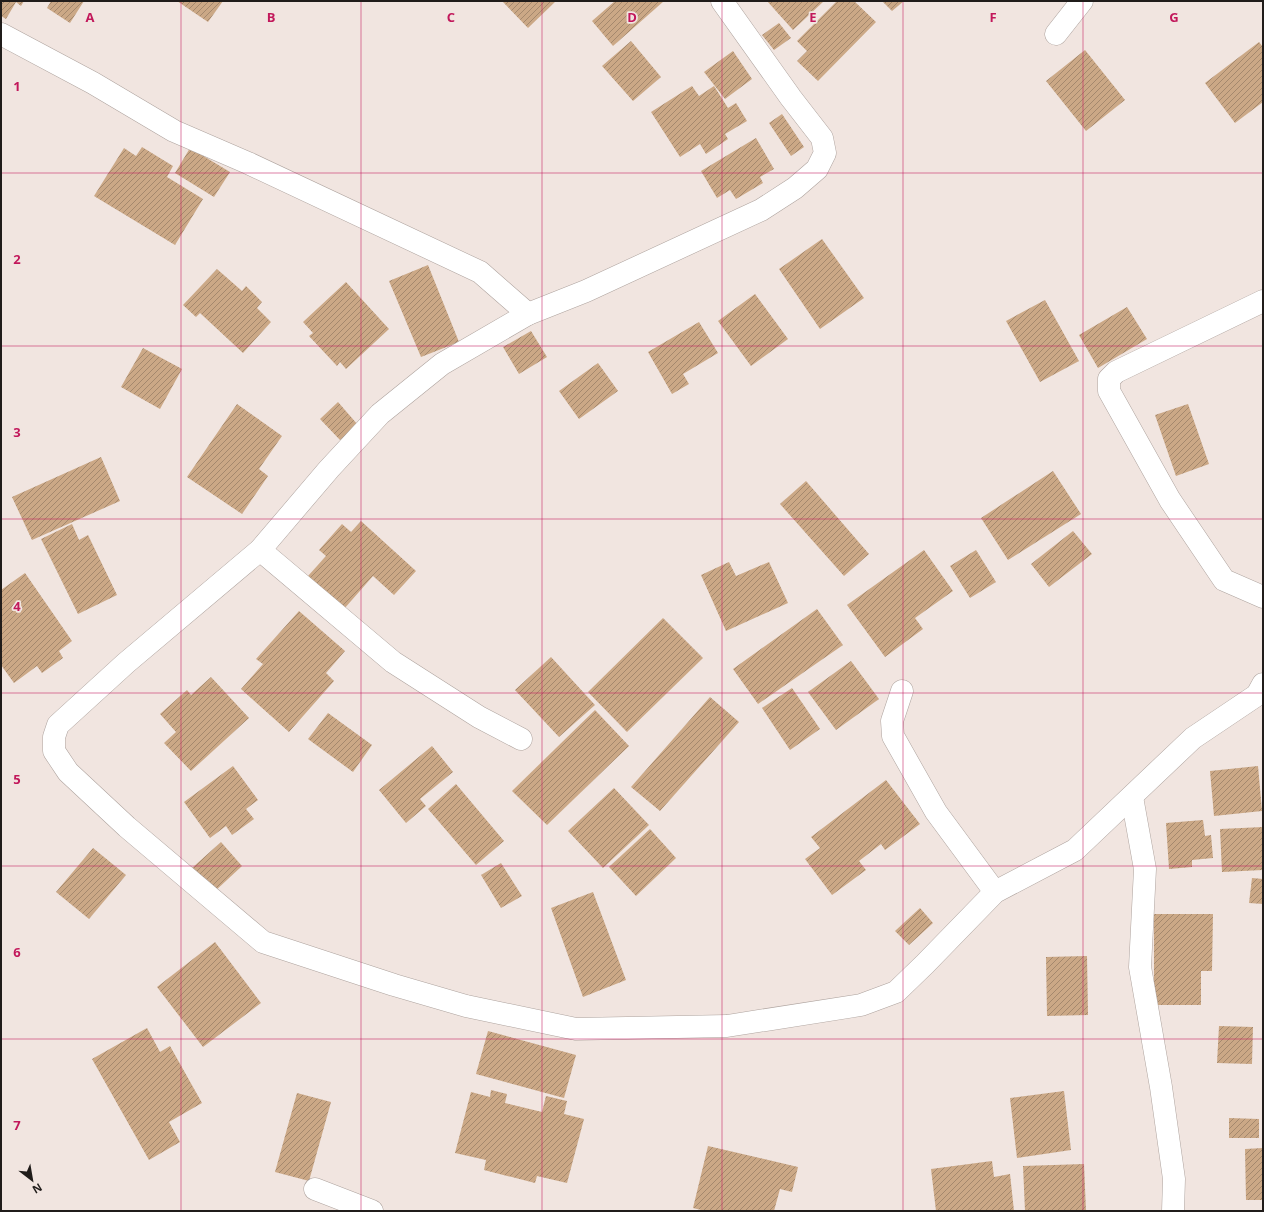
<svg xmlns="http://www.w3.org/2000/svg" width="1264" height="1212" font-family="'Open Sans',sans-serif">
	<defs>
		<pattern id="building-hatch" width="6" height="6" patternUnits="userSpaceOnUse"><rect width="6" height="6" fill="#cba886"/><path d="M-1 1l2-2M0 6l6-6M5 7l2-2" fill="none" stroke="#a4886d"/></pattern>
	</defs>
	<rect width="100%" height="100%" fill="#f1e5e0"/>
	<g fill="url(#building-hatch)">
		<polygon points="1,1 24,1 21,6 16,2 6,19 1,16"/>
		<polygon points="51,1 84,1 70,23 47,8"/>
		<polygon points="177,1 223,1 208,22"/>
		<polygon points="502,1 556,1 528,28"/>
		<polygon points="615,1 664,1 613,46 592,21"/>
		<polygon points="767,1 824,1 793,30"/>
		<polygon points="837,1 854,1 876,22 818,81 797,61 807,51 797,41"/>
		<polygon points="882,1 904,1 892,11"/>
		<polygon points="779,23 791,38 774,50 762,35"/>
		<polygon points="631,41 661,77 633,101 602,66"/>
		<polygon points="1259,42 1263,47 1263,102 1235,123 1205,83"/>
		<polygon points="1085,50 1125,100 1086,131 1046,81"/>
		<polygon points="733,51 752,79 725,99 704,72"/>
		<polygon points="692,86 699,96 714,86 728,108 736,103 747,121 725,134 728,139 706,154 700,144 680,157 651,112"/>
		<polygon points="782,114 804,147 791,156 769,123"/>
		<polygon points="756,138 774,169 760,177 763,183 736,199 730,190 717,198 701,171"/>
		<polygon points="142,147 173,166 167,177 203,199 175,245 94,196 124,148 136,156"/>
		<polygon points="190,148 230,172 214,197 175,173"/>
		<polygon points="822,239 864,298 820,329 779,269"/>
		<polygon points="428,265 459,342 421,357 389,281"/>
		<polygon points="217,269 242,291 246,286 262,302 257,308 271,322 243,353 200,313 196,317 183,305"/>
		<polygon points="346,282 389,329 346,369 340,362 337,366 309,336 313,333 303,322"/>
		<polygon points="755,294 788,339 751,366 718,321"/>
		<polygon points="1045,300 1079,361 1040,382 1006,321"/>
		<polygon points="1127,307 1147,339 1098,368 1079,335"/>
		<polygon points="699,322 718,353 683,374 689,384 672,394 648,352"/>
		<polygon points="531,331 547,357 519,374 503,347"/>
		<polygon points="143,348 182,369 160,409 121,387"/>
		<polygon points="598,363 618,391 579,419 559,391"/>
		<polygon points="338,402 358,425 340,440 320,419"/>
		<polygon points="237,404 282,436 259,469 268,476 242,514 187,477"/>
		<polygon points="1188,404 1209,464 1176,476 1155,415"/>
		<polygon points="101,457 120,501 32,540 12,497"/>
		<polygon points="1053,471 1081,514 1008,560 981,518"/>
		<polygon points="806,481 869,554 844,576 780,504"/>
		<polygon points="361,521 416,571 394,595 373,576 344,609 308,576 326,556 319,550 342,524 351,532"/>
		<polygon points="72,524 79,540 88,535 117,595 78,614 41,539"/>
		<polygon points="1073,531 1092,554 1049,587 1031,564"/>
		<polygon points="924,550 953,591 915,618 923,629 885,657 847,605"/>
		<polygon points="976,550 996,582 970,598 950,566"/>
		<polygon points="729,562 736,576 769,562 788,603 726,631 701,575"/>
		<polygon points="25,573 72,641 59,651 63,658 42,673 37,666 14,683 1,665 1,590"/>
		<polygon points="817,609 843,645 758,704 733,669"/>
		<polygon points="299,611 345,651 326,673 334,681 289,732 241,689 263,664 256,659"/>
		<polygon points="663,618 703,658 627,732 588,692"/>
		<polygon points="551,657 595,705 559,737 515,690"/>
		<polygon points="851,661 879,699 836,730 808,692"/>
		<polygon points="211,677 249,718 191,771 164,743 176,732 160,714 187,690 191,695"/>
		<polygon points="792,688 820,729 790,750 762,708"/>
		<polygon points="710,697 739,722 660,811 631,787"/>
		<polygon points="595,710 629,746 547,825 512,791"/>
		<polygon points="328,713 372,745 353,772 308,739"/>
		<polygon points="432,746 453,772 420,799 426,806 406,823 379,790"/>
		<polygon points="233,766 258,800 246,809 254,819 232,835 226,826 210,838 184,802"/>
		<polygon points="1258,766 1262,811 1214,816 1210,771"/>
		<polygon points="886,780 920,824 885,850 881,844 859,861 866,870 832,895 805,859 820,848 811,837"/>
		<polygon points="456,784 504,841 476,865 428,809"/>
		<polygon points="614,788 649,825 603,868 568,831"/>
		<polygon points="1203,820 1205,836 1211,835 1213,858 1192,860 1192,867 1169,869 1166,823"/>
		<polygon points="1263,827 1263,870 1222,872 1220,829"/>
		<polygon points="650,829 676,858 636,896 609,867"/>
		<polygon points="221,842 242,866 214,892 192,868"/>
		<polygon points="93,848 126,875 89,919 56,892"/>
		<polygon points="501,863 522,896 501,908 481,875"/>
		<polygon points="1252,878 1263,879 1263,904 1249,903"/>
		<polygon points="593,892 626,980 583,997 551,908"/>
		<polygon points="920,908 933,923 909,945 895,931"/>
		<polygon points="1154,914 1213,914 1212,971 1201,971 1201,1005 1154,1005"/>
		<polygon points="215,942 261,1003 203,1047 157,987"/>
		<polygon points="1087,956 1088,1015 1047,1016 1046,957"/>
		<polygon points="1219,1026 1253,1027 1252,1064 1217,1063"/>
		<polygon points="147,1028 160,1052 170,1046 202,1103 169,1122 180,1142 149,1160 92,1059"/>
		<polygon points="488,1031 576,1055 564,1098 476,1074"/>
		<polygon points="491,1090 507,1094 505,1103 542,1112 546,1096 567,1101 564,1114 584,1119 567,1183 537,1176 535,1183 484,1170 486,1160 455,1153 471,1092 490,1097"/>
		<polygon points="1064,1091 1071,1150 1017,1158 1010,1098"/>
		<polygon points="297,1093 331,1102 309,1181 275,1172"/>
		<polygon points="1229,1118 1259,1119 1259,1138 1229,1138"/>
		<polygon points="708,1146 798,1167 792,1192 780,1189 774,1211 705,1211 693,1208"/>
		<polygon points="1263,1148 1263,1200 1246,1200 1245,1149"/>
		<polygon points="992,1161 994,1177 1010,1174 1014,1211 936,1211 931,1169"/>
		<polygon points="1084,1164 1086,1211 1025,1211 1023,1166"/>
	</g>
	<g fill="none" stroke-linecap="round" stroke-linejoin="round">
		<g stroke="#aea39e" stroke-width="23">
			<g id="minor">
				<polyline points="722,1 791,98 822,138 825,153 817,169 795,188 761,210 586,291 528,314 442,364 380,414 329,469 260,550 126,663 58,725 54,737 54,751 68,772 127,827 263,942 394,985 466,1006 576,1029 727,1026 861,1005 896,992 925,964 995,892 1075,850 1193,738 1257,695 1263,684"/>
				<polyline points="1,34 93,83 174,131 248,163 480,272 528,314"/>
				<polyline points="1056,34 1082,1"/>
				<polyline points="1263,301 1116,372 1109,379 1109,391 1170,500 1224,580 1263,597"/>
				<polyline points="260,550 393,662 479,717 521,739"/>
				<polyline points="902,691 892,721 893,736 936,812 995,892"/>
				<polyline points="1132,797 1145,869 1140,967 1161,1087 1174,1179 1173,1211"/>
				<polyline points="315,1189 372,1211"/>
			</g>
		</g>
		<use href="#minor" stroke="#fff" stroke-width="22"/>
	</g>
	<path fill="none" stroke="#c2185b" stroke-width="1" stroke-opacity="0.55" d="M181,1V1211M361,1V1211M542,1V1211M722,1V1211M903,1V1211M1083,1V1211M1,173H1263M1,346H1263M1,519H1263M1,693H1263M1,866H1263M1,1039H1263"/>
	<g font-size="13" text-anchor="middle" font-weight="bold" fill="#c2185b" stroke="#f1e5e0" stroke-width="3.5" stroke-linejoin="round" paint-order="stroke">
		<text x="90" y="22">A</text>
		<text x="271" y="22">B</text>
		<text x="451" y="22">C</text>
		<text x="632" y="22">D</text>
		<text x="813" y="22">E</text>
		<text x="993" y="22">F</text>
		<text x="1174" y="22">G</text>
		<text x="17" y="91">1</text>
		<text x="17" y="264">2</text>
		<text x="17" y="437">3</text>
		<text x="17" y="611">4</text>
		<text x="17" y="784">5</text>
		<text x="17" y="957">6</text>
		<text x="17" y="1130">7</text>
	</g>
	<rect width="1264" height="1212" fill="none" stroke="#201c1a" stroke-width="4"/>
	<g transform="translate(32 1180) rotate(149)" stroke="#f1e5e0" stroke-width="3" paint-order="stroke">
	<path d="M0-3L7 15L0 10L-7 15Z" fill="#201c1a"/>
	<text y="-6" font-size="11" font-weight="bold" text-anchor="middle" fill="#201c1a">N</text>
	</g>
</svg>
